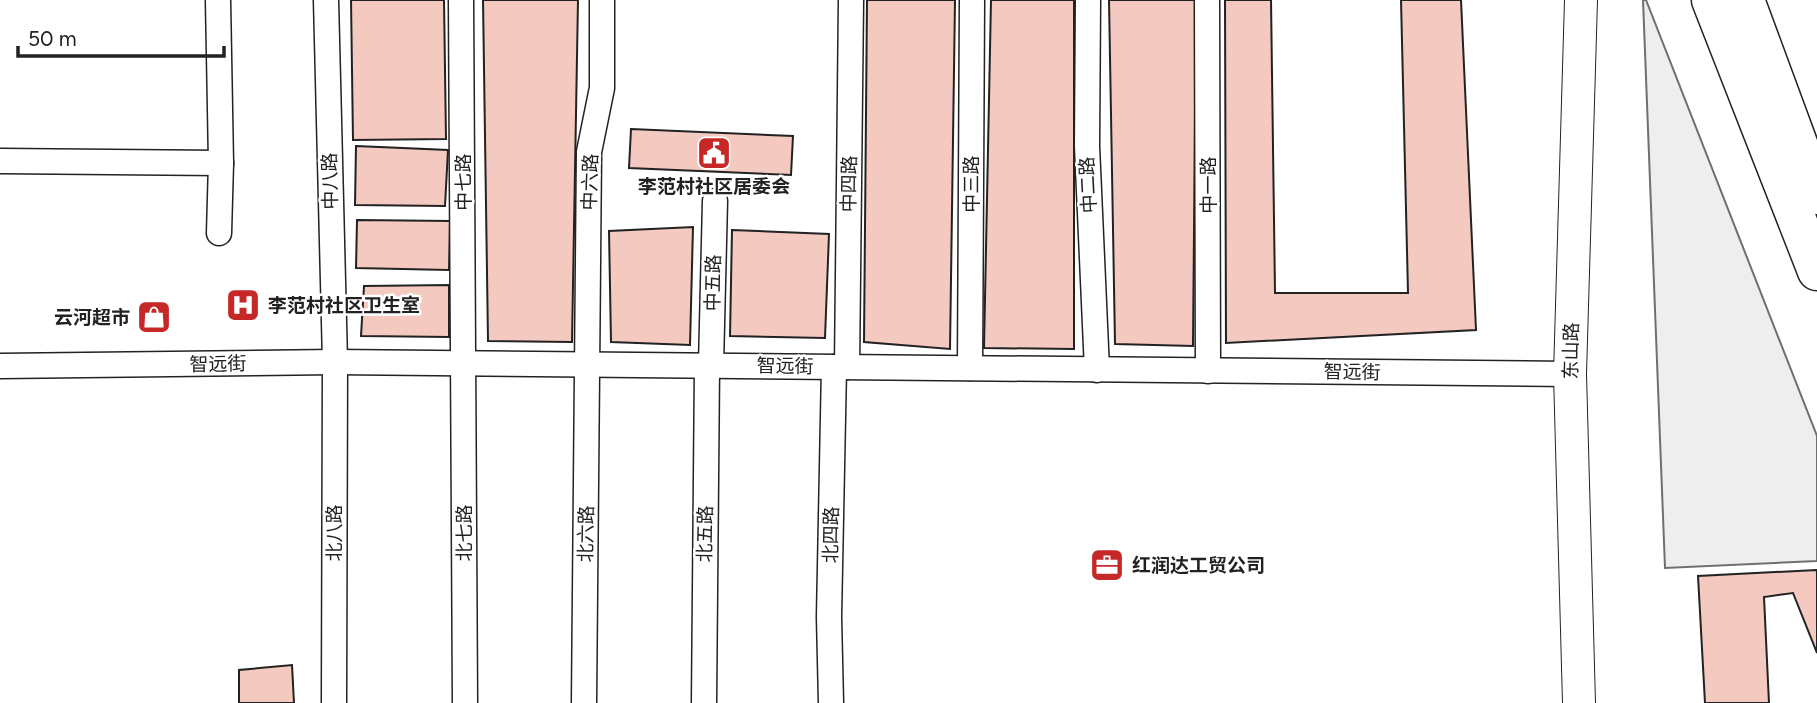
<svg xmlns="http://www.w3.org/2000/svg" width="1817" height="703" font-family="Figtree,'Noto Sans SC',sans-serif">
	<rect width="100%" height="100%" fill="#fff"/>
	<polygon fill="#eee" stroke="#6f6f6f" stroke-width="2" points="1643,0 1646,0 1817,436 1817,561 1665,568"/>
	<g fill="#f3c9c0" stroke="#222" stroke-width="2">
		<polygon points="351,0 444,0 446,139 353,140"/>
		<polygon points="483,0 578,0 572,342 488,341"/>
		<polygon points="867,0 955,0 950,349 864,342"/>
		<polygon points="991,0 1074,0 1074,349 984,348"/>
		<polygon points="1109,0 1196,0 1193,346 1115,344"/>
		<polygon points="1225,0 1271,0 1275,293 1408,293 1401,0 1461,0 1476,330 1226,343"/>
		<polygon points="631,129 793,136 791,175 629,168"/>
		<polygon points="356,146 448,150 445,206 355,205"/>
		<polygon points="357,220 450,221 449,270 356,268"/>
		<polygon points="693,227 690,345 611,342 609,231"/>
		<polygon points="732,230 829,234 825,338 730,336"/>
		<polygon points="449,285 449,337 361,336 364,286"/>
		<polygon points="1817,570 1817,653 1793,593 1764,597 1769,703 1705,703 1698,576"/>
		<polygon points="292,665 294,703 239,703 239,670"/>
	</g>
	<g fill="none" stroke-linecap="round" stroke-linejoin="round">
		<g stroke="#222" stroke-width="27">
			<g id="minor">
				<polyline points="218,0 221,163 219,233"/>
				<polyline points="326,0 335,362 334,703"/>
				<polyline points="461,0 465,703"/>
				<polyline points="1088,0 1087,146 1097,370"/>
				<polyline points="1207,0 1208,371"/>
				<polyline points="0,161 221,163"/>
				<polyline points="711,365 715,201"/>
				<polyline points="0,366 335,362 1570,374"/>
				<polyline points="847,367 851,0"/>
				<polyline points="970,368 972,0"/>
				<polyline points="584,703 589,152 602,88 602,0"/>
				<polyline points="704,703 707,366"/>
				<polyline points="831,703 829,617 834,367"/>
			</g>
		</g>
		<g stroke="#222" stroke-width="34">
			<polyline id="tertiary" points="1579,703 1570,374 1581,0"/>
		</g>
		<g stroke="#222" stroke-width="41">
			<g id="primary">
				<polyline points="1711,0 1817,271"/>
				<polyline points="1745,0 1817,195"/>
			</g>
		</g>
		<use href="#minor" stroke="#fff" stroke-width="24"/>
		<use href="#tertiary" stroke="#fff" stroke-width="32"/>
		<use href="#primary" stroke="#fff" stroke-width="38"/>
	</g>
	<defs>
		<g id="civic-square" transform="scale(1.75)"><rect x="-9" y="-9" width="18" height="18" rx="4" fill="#c62828" stroke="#fff"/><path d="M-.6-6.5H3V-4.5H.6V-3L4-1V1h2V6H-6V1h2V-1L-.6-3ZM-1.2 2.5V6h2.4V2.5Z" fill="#fff"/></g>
		<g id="hospital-square" transform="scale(1.75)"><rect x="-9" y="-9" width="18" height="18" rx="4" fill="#c62828" stroke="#fff"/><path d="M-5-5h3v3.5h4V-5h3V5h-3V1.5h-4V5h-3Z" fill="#fff"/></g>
		<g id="shop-square" transform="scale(1.75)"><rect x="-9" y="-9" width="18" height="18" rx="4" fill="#c62828" stroke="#fff"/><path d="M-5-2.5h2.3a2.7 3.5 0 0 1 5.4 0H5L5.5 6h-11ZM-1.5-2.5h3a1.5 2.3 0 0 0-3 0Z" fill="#fff"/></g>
		<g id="office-square" transform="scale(1.75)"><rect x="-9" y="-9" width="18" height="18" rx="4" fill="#c62828" stroke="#fff"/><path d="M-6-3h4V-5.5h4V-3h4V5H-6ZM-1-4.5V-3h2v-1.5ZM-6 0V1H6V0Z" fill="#fff"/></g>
	</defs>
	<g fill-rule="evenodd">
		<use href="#civic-square" x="714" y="153"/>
		<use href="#hospital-square" x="243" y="305"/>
		<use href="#shop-square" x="154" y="317"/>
		<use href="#office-square" x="1107" y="565"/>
	</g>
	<g text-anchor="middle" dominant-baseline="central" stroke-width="5" stroke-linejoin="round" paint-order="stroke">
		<g font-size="19" fill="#222" stroke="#fff">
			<text transform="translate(330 181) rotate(-91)">中八路</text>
			<text transform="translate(463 182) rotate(-90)">中七路</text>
			<text transform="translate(590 182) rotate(-88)">中六路</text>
			<text transform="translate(849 184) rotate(-89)">中四路</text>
			<text transform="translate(971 184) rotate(-90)">中三路</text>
			<text transform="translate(1088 185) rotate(-93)">中二路</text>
			<text transform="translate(1208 185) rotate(-90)">中一路</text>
			<text transform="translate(713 283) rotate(-89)">中五路</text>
			<text transform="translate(1571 351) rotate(-89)">东山路</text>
			<text transform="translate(218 364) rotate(-1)">智远街</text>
			<text transform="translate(785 366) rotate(1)">智远街</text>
			<text transform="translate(1352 372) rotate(1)">智远街</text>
			<text transform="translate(334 533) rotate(-90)">北八路</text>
			<text transform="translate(464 533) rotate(-90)">北七路</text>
			<text transform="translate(586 534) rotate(-89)">北六路</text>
			<text transform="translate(705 534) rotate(-89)">北五路</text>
			<text transform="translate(831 535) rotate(-89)">北四路</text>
		</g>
		<g font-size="19" font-weight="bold" fill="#222" stroke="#fff" text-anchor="start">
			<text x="714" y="186" text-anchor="middle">李范村社区居委会</text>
			<text x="268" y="305">李范村社区卫生室</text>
			<text x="130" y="317" text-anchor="end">云河超市</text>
			<text x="1132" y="565">红润达工贸公司</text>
		</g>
	</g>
	<path d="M18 46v10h206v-10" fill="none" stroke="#222222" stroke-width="3.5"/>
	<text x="28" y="46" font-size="21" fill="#222222" stroke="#ffffff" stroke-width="5" paint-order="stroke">50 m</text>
</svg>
